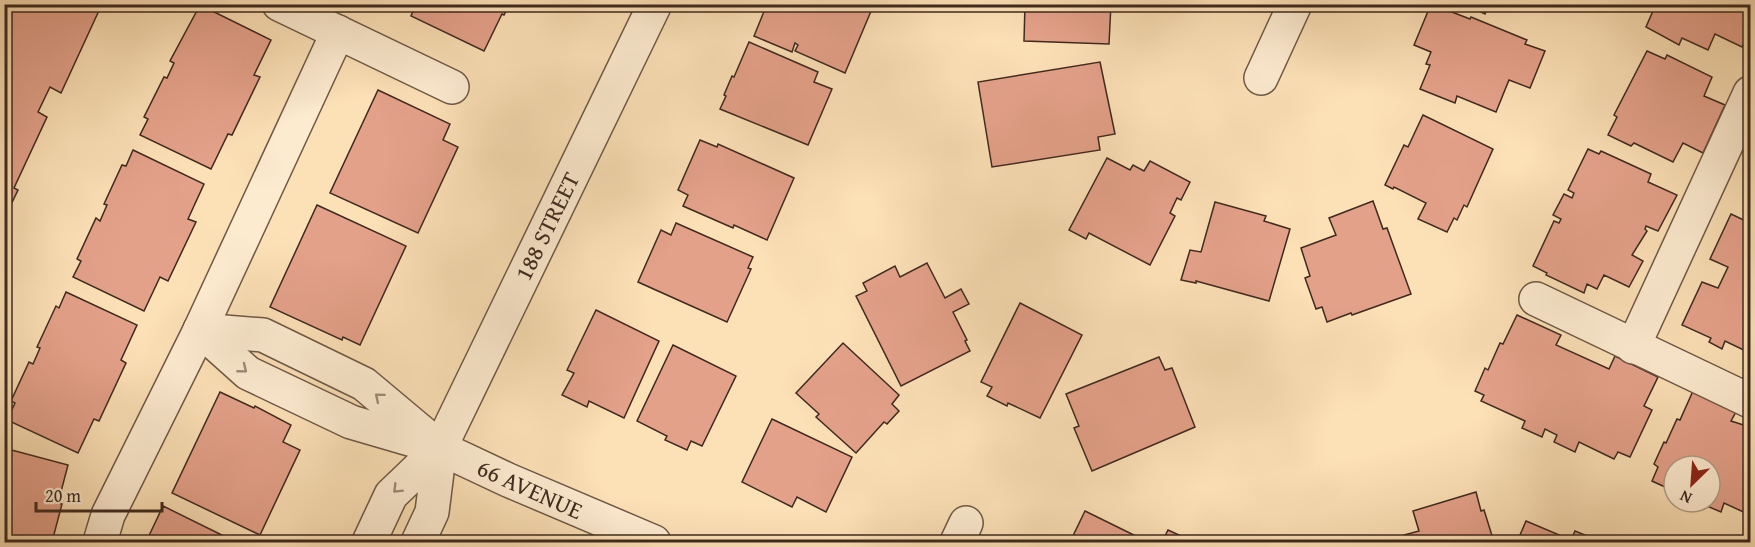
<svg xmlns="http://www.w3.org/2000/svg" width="1755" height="547" font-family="'Gentium Book Plus',serif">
	<rect width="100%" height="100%" fill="#fce0b6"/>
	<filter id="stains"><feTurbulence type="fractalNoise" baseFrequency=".00333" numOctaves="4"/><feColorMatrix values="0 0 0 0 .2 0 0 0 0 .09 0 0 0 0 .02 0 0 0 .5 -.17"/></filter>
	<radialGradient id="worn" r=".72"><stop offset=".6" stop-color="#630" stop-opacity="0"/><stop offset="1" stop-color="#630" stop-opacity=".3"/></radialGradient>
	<g fill="#e4a18a" stroke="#3e2a1f" stroke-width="1.5">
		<polygon points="16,4 102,4 61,93 50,87 38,112 47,117 14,188 18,190 4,219 4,30"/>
		<polygon points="416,4 510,4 504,15 502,14 484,51 411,16"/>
		<polygon points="767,4 874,4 845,73 795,51 798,45 795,43 792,52 754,36"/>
		<polygon points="1025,4 1111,4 1109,44 1024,41"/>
		<polygon points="1431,4 1470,19 1471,17 1527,40 1525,44 1545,51 1530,88 1509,80 1496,112 1457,96 1455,103 1420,89 1430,65 1426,64 1431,52 1414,45"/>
		<polygon points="1464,4 1489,4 1485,14"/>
		<polygon points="1656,4 1750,4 1747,14 1750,16 1750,29 1742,47 1715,34 1708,50 1682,38 1679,45 1646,27"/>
		<polygon points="200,5 271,40 254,75 260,77 232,135 228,134 211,169 140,135 148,119 144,117 164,77 167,78 174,63 170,61"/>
		<polygon points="749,42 818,72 814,82 832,89 808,145 720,109 726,96 724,95 732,76 734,77"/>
		<polygon points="1647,51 1665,59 1667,55 1712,77 1704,96 1725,105 1703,153 1683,143 1673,162 1634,143 1631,146 1608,135 1617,117 1614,115"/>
		<polygon points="1100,62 1115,134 1098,137 1100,150 992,167 978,82"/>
		<polygon points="378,90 450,124 443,140 458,147 418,233 330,193"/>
		<polygon points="1423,115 1493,149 1467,207 1464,205 1457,220 1454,218 1447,232 1418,219 1426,203 1394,187 1393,189 1385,185 1404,145 1408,147"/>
		<polygon points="700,140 717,147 718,144 794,178 767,240 734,225 733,228 683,206 688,195 678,190"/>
		<polygon points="1588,149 1599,154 1601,151 1651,174 1648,182 1677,195 1658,231 1646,226 1645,229 1647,231 1632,255 1643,261 1629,287 1604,275 1597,289 1587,284 1584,293 1546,275 1547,273 1533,266 1554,221 1559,223 1561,219 1553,215 1564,194 1572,198 1574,193 1568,190"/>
		<polygon points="133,150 204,184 188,219 196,222 168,281 160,277 144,311 73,277 81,261 77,259 96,218 100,221 107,205 104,204 122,165 126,166"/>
		<polygon points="1107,158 1130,170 1133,165 1144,171 1150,161 1190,182 1181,200 1177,198 1170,213 1175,216 1150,265 1089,233 1086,239 1069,230"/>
		<polygon points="1373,201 1383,229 1387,228 1411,294 1352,315 1351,313 1327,322 1322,307 1316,309 1305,278 1310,276 1301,248 1336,235 1329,218"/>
		<polygon points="1215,202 1266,216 1264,221 1290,229 1269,301 1196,281 1196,283 1181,280 1190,250 1201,252"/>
		<polygon points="317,205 406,246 360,345 343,337 342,340 270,307"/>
		<polygon points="1731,214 1750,223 1750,353 1725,341 1722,349 1709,342 1711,338 1682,325 1702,282 1718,288 1728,267 1710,259"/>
		<polygon points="676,223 753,257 748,268 751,269 727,322 638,282 661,230 671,235"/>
		<polygon points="927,263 945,298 961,289 969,304 953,312 967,340 965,341 970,351 901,386 856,296 867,291 863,283 895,266 900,277"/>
		<polygon points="66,292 137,325 121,360 126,363 99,421 94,419 78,453 7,420 15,403 11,401 29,362 33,364 40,348 37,347 56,306 59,308"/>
		<polygon points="1020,303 1082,335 1040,418 1008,403 1007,406 987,396 992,387 981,382"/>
		<polygon points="596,310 659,341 624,418 589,401 587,407 562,395 574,373 567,370"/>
		<polygon points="1517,315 1561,335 1556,345 1609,369 1615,356 1658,377 1644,406 1652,410 1630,457 1618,452 1614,459 1579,442 1575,452 1554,442 1557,435 1545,429 1542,437 1522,428 1525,421 1481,401 1484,395 1475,391 1485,368 1488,370 1500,343 1503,344"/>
		<polygon points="843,343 899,395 892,404 899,411 887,424 884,422 856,453 816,417 819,414 796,393"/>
		<polygon points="673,345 736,376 702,446 691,441 687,450 665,440 667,436 637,421"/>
		<polygon points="1159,357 1165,370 1172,368 1195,427 1092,471 1074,428 1079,426 1066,394"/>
		<polygon points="1693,391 1737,410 1731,421 1750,427 1750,515 1724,503 1721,512 1700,503 1710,502 1710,466 1674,466 1674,491 1652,481 1658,467 1654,464 1664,442 1666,443 1677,419 1680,420"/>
		<polygon points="220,392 254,408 255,406 291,425 283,442 300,450 260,535 172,493"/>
		<polygon points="772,419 852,457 826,512 797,497 792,507 742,482"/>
		<polygon points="4,448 68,465 58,503 62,504 52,542 4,542"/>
		<polygon points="1476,492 1481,511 1484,510 1494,542 1406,542 1404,535 1419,531 1413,511"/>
		<polygon points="163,506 236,542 146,542"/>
		<polygon points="1085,511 1148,542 1070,542"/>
		<polygon points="1526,521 1571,540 1575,531 1602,542 1517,542"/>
		<polygon points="1168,530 1194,542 1162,542"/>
	</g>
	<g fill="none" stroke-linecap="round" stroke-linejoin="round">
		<g stroke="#6e5845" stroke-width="36">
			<g id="minor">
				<polyline points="279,4 452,87"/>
				<polyline points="1261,78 1295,4"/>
				<polyline points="1536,299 1750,401"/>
				<polyline points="200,330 248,373 351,422 440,448 508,480 654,542"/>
				<polyline points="200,330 263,335 364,384 432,441"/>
				<polyline points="1633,347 1750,93"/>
				<polyline points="100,542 108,515 200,330 338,32"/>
				<polyline points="369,542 391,495 440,448"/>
				<polyline points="418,542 432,512 440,448 655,4"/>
				<polyline points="957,542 966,523"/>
			</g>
		</g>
		<use href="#minor" stroke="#fdebd0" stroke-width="33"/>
	</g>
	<defs><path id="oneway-chevron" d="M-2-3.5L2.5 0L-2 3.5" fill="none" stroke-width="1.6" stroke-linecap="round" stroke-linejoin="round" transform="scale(1.5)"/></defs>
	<g stroke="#9e8a78">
		<use href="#oneway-chevron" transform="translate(243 369) rotate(39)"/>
		<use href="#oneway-chevron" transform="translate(379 397) rotate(-140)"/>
		<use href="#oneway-chevron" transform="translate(397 489) rotate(135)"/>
	</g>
	<g text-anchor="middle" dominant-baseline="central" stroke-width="6" stroke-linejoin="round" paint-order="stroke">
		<g font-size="24" fill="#3e2a1f" stroke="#fdebd0">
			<text transform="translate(547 226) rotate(-64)">188 STREET</text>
			<text transform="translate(530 489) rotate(24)">66 AVENUE</text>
		</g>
	</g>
	<rect width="1755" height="547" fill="none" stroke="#fce0b6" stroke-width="24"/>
	<rect x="6" y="6" width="1743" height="535" fill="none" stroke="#3e2a1f" stroke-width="3"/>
	<rect x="12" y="12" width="1731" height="523" fill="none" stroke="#3e2a1f" stroke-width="1.5"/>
	<g transform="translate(1692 484) rotate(205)"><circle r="28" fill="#fdebd0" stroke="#b19e89" stroke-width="1.5"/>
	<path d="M0-4.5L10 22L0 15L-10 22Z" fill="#8f2418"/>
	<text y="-9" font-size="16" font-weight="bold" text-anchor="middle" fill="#3e2a1f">N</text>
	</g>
	<path d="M36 502v9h126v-9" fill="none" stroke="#3e2a1f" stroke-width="3"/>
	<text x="45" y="502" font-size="18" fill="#3e2a1f" stroke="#fdebd0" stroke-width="4.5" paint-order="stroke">20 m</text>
	<rect width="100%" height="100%" filter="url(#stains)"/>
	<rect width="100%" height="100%" fill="url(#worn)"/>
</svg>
